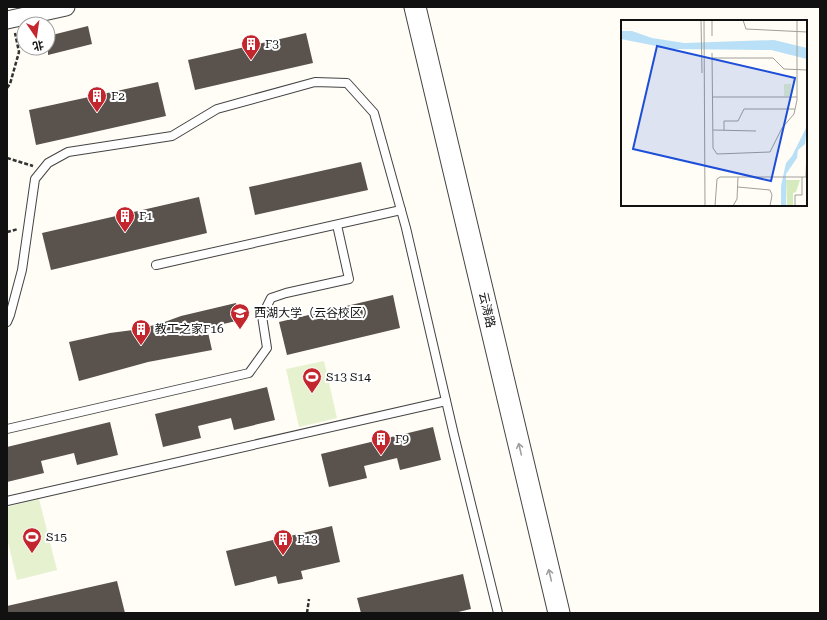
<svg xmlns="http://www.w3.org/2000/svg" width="827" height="620" font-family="'Roboto Serif','Noto Sans SC',serif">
	<rect width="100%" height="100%" fill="#fffdf5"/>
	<g fill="#e6f2cf">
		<polygon points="324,361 337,418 299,427 286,369"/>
		<polygon points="39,499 57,570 17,580 7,538 7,507"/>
	</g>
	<g fill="#5a524d">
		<polygon points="88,26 92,44 48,55 48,36"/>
		<polygon points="306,33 313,63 195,90 188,60"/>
		<polygon points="158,82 166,116 36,145 29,110"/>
		<polygon points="361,162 368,190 255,215 249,187"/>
		<polygon points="199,197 207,233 51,270 42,233"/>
		<polygon points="393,295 400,328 287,355 279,322"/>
		<polygon points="236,303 240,320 207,328 212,350 148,362 79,381 69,342 110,333 133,330 159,324 181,316"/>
		<polygon points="267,387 275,420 234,430 231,418 198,426 201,438 163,447 155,414"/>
		<polygon points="110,422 118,455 77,465 74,453 41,461 44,473 7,482 7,447"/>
		<polygon points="433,427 441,460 400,470 397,458 364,466 367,478 329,487 321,454"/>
		<polygon points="332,526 340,562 301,571 303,579 278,584 276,576 235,586 226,551"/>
		<polygon points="463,574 471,609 454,613 361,613 357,598"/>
		<polygon points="117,581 125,613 7,613 7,606"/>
	</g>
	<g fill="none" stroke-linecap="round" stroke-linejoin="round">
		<g stroke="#444" stroke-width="10">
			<g id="service">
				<polyline points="156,265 401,210"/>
				<polyline points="7,322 10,315 22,270 35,179 48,163 68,152 172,136 217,109 315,82 347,83 374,113 406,228 454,435 498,613"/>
				<polyline points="7,429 249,373 267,348 262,316 271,298 286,293 349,279 337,225"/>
				<polyline points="7,501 446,401"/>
			</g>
		</g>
		<g stroke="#444" stroke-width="19">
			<polyline id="minor" points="7,20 66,7"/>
		</g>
		<g stroke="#444" stroke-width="23">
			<polyline id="tertiary" points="415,7 559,613"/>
		</g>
		<g stroke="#333" stroke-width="2.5" stroke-dasharray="4 2" stroke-linecap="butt">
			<polyline points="7,88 10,84 19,52 15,33"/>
			<polyline points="7,158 33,166"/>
			<polyline points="7,232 18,229"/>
			<polyline points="307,613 309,599"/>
		</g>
		<use href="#service" stroke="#fff" stroke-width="8"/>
		<use href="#minor" stroke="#fff" stroke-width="17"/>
		<use href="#tertiary" stroke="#fff" stroke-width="21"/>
	</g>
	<defs><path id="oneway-shaft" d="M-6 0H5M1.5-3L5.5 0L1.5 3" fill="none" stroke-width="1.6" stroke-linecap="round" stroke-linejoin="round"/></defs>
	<g stroke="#a0a0a0">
		<use href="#oneway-shaft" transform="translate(520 449) rotate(-103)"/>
		<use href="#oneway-shaft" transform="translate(550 575) rotate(-103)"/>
	</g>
	<defs>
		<g id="building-pin" transform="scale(1)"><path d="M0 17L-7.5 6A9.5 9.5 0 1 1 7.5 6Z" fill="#c4262e" stroke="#fff"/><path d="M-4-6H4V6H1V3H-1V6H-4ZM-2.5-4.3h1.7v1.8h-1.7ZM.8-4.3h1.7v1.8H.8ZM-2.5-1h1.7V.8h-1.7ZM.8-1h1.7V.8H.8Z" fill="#fff"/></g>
		<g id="university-pin" transform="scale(1)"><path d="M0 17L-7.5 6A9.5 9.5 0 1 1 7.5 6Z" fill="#c4262e" stroke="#fff"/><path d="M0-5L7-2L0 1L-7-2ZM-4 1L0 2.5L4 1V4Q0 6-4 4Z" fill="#fff"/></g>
		<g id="stadium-pin" transform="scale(1)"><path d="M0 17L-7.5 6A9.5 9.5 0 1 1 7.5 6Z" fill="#c4262e" stroke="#fff"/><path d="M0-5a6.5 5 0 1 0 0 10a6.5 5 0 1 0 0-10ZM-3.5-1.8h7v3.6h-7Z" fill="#fff"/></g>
	</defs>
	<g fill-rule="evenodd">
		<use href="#building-pin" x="251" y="44"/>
		<use href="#building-pin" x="97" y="96"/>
		<use href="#building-pin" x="125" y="216"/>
		<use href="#university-pin" x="240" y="313"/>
		<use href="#building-pin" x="141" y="329"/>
		<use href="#stadium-pin" x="312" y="377"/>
		<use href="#building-pin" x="381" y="439"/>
		<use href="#stadium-pin" x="32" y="537"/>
		<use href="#building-pin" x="283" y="539"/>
	</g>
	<g text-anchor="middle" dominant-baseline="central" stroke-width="4" stroke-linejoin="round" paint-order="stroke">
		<g font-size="12" fill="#111" stroke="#fff" text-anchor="start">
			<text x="265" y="44">F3</text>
			<text x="111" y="96">F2</text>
			<text x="139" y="216">F1</text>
			<text x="254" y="313">西湖大学（云谷校区）</text>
			<text x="155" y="329">教工之家F16</text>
			<text x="326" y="377">S13 S14</text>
			<text x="395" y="439">F9</text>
			<text x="46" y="537">S15</text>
			<text x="297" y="539">F13</text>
		</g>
		<g font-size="12" fill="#111" stroke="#fff">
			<text transform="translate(487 310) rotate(77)">云涛路</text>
		</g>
	</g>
	<g transform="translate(621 20)">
		<rect width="186" height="186" fill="#fffdf5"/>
		<path d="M165,160H179L175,172L172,173V186H166Z" fill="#d5ebbd"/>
		<path d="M163,64H170V76H163Z" fill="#e6f2cf"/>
		<path d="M0,11H11L31,18L63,23L153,20L186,28V39L150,30L50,29L0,19ZM186,106L184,124L177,130L176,138L165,154V186H160V166L165,143L171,136Z" fill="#b9e0f7"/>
		<path fill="none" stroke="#a09f9a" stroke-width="1" d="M80,0L81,53M83,0L84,186M122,0L125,9L186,12M91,16V0M91,33L92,128L96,134L149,132L161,108L173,94L176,80V0M91,38H152L163,49L186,50M91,77H176M92,110L135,111M103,110V101H117L123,89H174M185,157L186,131M117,167L149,170L151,175L149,186M94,186L96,159L99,157H186M112,186L116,179L117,157M174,186V175H181V157"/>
		<path fill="#1d4ed8" fill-opacity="0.15" stroke="#1d4ed8" stroke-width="2" d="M36,26L174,58L150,161L12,129Z"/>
		<rect width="186" height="186" fill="none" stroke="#111" stroke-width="2"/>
	</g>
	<rect width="827" height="620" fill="none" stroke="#111111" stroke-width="16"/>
	<g transform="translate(36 36) rotate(167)"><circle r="19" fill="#ffffff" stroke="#a0a0a0"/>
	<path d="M0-3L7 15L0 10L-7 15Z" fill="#c4262e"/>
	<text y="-6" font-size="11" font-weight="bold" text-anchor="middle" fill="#111111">北</text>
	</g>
</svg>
